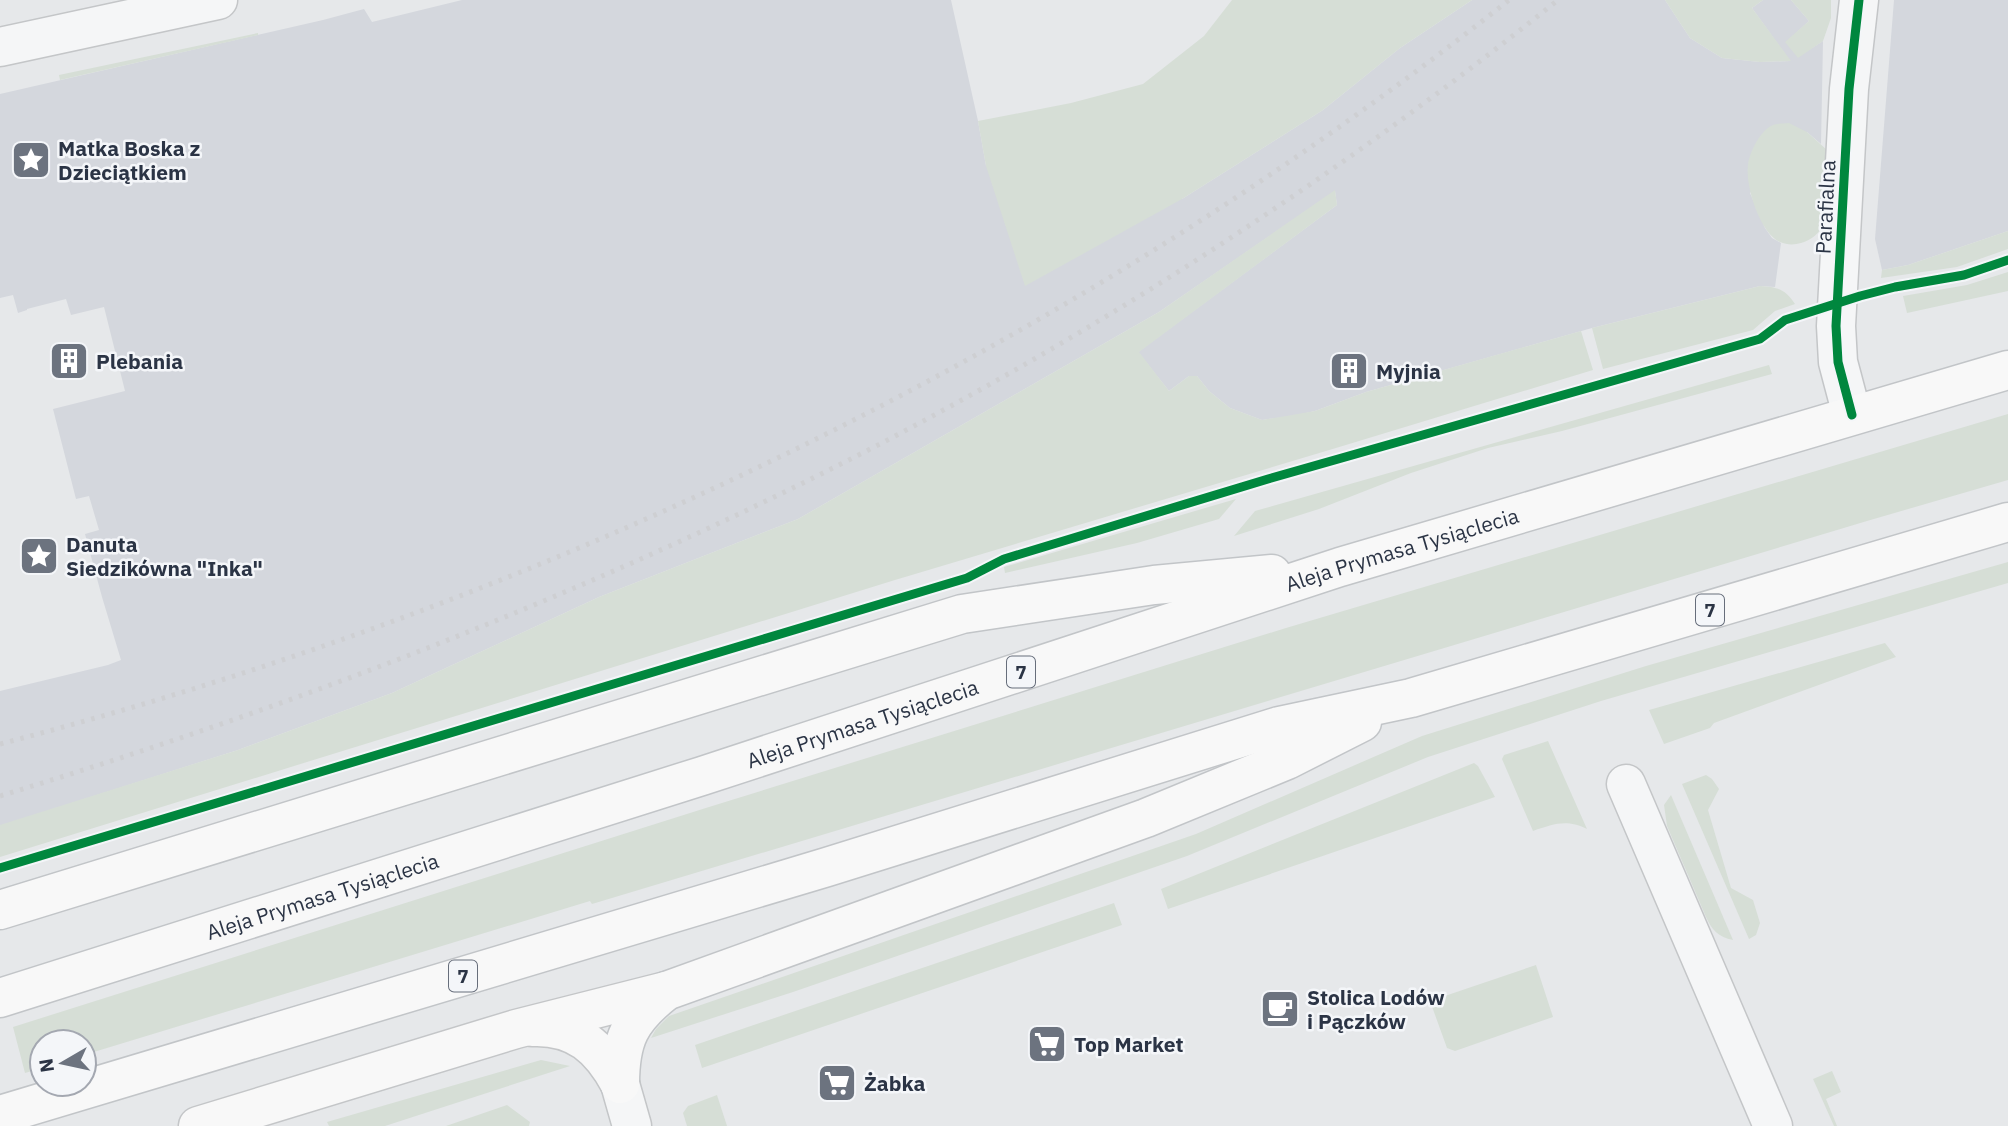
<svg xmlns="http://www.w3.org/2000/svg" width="2008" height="1126" font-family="'IBM Plex Sans',sans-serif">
	<rect width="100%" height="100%" fill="#e6e8ea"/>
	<g fill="#d4d7dd">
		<polygon points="462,0 951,0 978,121 986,166 1182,199 1323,110 1400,48 1472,0 1665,0 1690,38 1722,58 1760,62 1790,61 1752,8 1763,0 1791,0 1809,21 1786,42 1798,57 1823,41 1821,144 1807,132 1750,193 1765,228 1772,238 1781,243 1775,287 1760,286 1592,328 1366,392 1315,411 1298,415 1262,420 1230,408 1209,391 1197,376 1189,376 1169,391 1138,352 1337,205 1335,191 1159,312 798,519 599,597 392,693 238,750 0,826 0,691 108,665 121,660 102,597 85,534 99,530 89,496 76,499 53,409 125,391 104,307 71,315 66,299 27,309 27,310 18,313 13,295 0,298 0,94 323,20 364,9 372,22"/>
		<polygon points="1894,0 2008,0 2008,231 1908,265 1882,270 1875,239"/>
	</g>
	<g fill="#d6ded6">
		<polygon points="1232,0 1472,0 1400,48 1323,110 1182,199 1025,286 986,166 978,121 1071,103 1143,84 1204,36"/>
		<polygon points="1665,0 1763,0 1752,8 1791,61 1760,62 1722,58 1690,38"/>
		<polygon points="1791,0 1831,0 1831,18 1823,41 1798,58 1785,42 1809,21"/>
		<polygon points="258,33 258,35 60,80 59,75"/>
		<path d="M1789,123L1807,132L1827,150L1825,223C1819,233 1812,240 1801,243C1794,245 1787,245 1780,242C1760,233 1745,186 1748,165C1749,153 1761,129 1773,125C1777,123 1784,124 1789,123Z"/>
		<polygon points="1335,190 1337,205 1139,352 1169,391 1189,376 1197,376 1209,391 1230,408 1262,420 1315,411 1366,392 1581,331 1593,370 1336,448 895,580 0,857 0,825 238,750 392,693 599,597 798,519 1159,312"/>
		<polygon points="2008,231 2008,249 1957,267 1881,278 1882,270 1908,265"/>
		<polygon points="2008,272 2008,291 1907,313 1903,296 1967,285"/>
		<path d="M1760,286C1777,287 1785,289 1795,304L1775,311L1753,330L1603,369L1592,328Z"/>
		<polygon points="1769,365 1772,374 1562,431 1488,448 1411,473 1319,509 1234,536 1255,511"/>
		<polygon points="2008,414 2008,480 1867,521 592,904 590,901 84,1055 84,1042 42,1042 42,1068 25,1073 13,1027 709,807 1286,628"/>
		<polygon points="1236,499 1219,519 1137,543 1005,573 1004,567"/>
		<polygon points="2008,562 2008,583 1601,701 1428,757 1187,856 793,992 651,1038 656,1029 669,1016 1196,834 1422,736 1646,666"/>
		<polygon points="1885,643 1896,657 1714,723 1710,728 1664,744 1649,710"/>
		<path d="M1548,741L1587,829C1566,819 1554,824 1533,831L1502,759L1504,755Z"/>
		<polygon points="1474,763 1478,766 1495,797 1168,909 1161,889"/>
		<polygon points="1706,775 1712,779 1719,789 1708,810 1731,888 1753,900 1760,923 1756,935 1749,939 1682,784"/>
		<path d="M1671,795L1733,940C1718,937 1712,930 1706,917L1667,826L1664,805Z"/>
		<polygon points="1114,903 1122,925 702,1068 695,1045"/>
		<polygon points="1536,965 1553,1017 1455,1051 1447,1048 1430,1001"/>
		<polygon points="541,1060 570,1066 385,1126 329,1126 327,1122"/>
		<polygon points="1832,1071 1841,1092 1826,1099 1837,1126 1834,1126 1813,1079"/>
		<polygon points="717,1095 727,1126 687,1126 683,1113 688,1106"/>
		<polygon points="507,1105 530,1122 529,1126 446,1126"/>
	</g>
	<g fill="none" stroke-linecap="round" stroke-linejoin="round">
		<g stroke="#c4c6c8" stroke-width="41">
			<g id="street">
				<polyline points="0,47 218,0"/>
				<polyline points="1852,415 1838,362 1836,326 1849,89 1859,0"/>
				<polyline points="1626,784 1773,1126"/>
				<polyline points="620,1084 632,1126"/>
			</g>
		</g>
		<g stroke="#c4c6c8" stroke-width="41">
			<g id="secondary">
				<path d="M532,1027C576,1025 601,1048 620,1084"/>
				<polyline points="198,1126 516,1029 666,991"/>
			</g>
		</g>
		<g stroke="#c2c5c8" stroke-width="41">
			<g id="primary">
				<polyline points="0,910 962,614 1154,585 1272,574"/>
				<path id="s1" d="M0,998L702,776L1340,567L2008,370"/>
				<path d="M620,1084C620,1039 630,1019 666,991L1146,818L1287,760L1362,722"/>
				<polyline points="0,1115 827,867 1279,726 1411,698 2008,522"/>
			</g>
		</g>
		<use href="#street" stroke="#f5f6f7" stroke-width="38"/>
		<use href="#secondary" stroke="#f8f8f8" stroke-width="38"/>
		<use href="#primary" stroke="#f8f8f8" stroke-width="38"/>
		<g stroke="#cecfd2" stroke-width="5" stroke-dasharray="3.5 7" stroke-linecap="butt">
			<path d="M0,744C546,602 1066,351 1509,0"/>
			<path d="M0,796C301,704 598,590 878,445C1119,319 1346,170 1558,0"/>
		</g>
		<g stroke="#f4f6f9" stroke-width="13">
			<g id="cycleway">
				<polyline points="1852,415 1838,362 1836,326 1849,89 1859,0"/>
				<polyline points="0,868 967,578 1004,559 1268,479 1760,339 1785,320 1860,296 1895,287 1964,275 2008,260"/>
			</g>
		</g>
		<use href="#cycleway" stroke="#00873e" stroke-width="9"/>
	</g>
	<defs>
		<g id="sight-square" transform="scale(2.0125)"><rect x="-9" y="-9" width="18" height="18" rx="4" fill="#6c737f" stroke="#f4f6f9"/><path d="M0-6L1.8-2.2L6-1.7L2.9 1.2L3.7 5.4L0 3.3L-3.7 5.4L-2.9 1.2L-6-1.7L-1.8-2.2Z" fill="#fff"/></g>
		<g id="building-square" transform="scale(2.0125)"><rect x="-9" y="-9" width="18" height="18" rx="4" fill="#6c737f" stroke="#f4f6f9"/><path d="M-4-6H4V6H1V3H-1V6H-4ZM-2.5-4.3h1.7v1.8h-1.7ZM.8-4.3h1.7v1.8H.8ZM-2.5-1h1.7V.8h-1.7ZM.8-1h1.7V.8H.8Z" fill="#fff"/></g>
		<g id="cafe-square" transform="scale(2.0125)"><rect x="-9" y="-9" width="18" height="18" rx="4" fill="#6c737f" stroke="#f4f6f9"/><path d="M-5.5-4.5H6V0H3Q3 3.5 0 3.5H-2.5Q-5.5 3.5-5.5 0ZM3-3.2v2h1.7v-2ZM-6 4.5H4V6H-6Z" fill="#fff"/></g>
		<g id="supermarket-square" transform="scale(2.0125)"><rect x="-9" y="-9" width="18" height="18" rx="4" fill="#6c737f" stroke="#f4f6f9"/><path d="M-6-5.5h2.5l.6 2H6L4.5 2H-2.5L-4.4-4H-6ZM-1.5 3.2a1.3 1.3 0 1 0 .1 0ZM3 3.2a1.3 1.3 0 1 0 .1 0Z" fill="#fff"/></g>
	</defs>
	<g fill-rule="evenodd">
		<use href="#sight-square" x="31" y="160"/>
		<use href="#building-square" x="69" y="361"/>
		<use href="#building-square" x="1349" y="371"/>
		<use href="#sight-square" x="39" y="556"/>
		<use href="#cafe-square" x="1280" y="1009"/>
		<use href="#supermarket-square" x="1047" y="1044"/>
		<use href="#supermarket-square" x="837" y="1083"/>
	</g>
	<g text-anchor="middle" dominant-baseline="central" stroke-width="5" stroke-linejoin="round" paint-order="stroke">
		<g fill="#f4f6f9" stroke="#676e7b" stroke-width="2">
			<rect x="1696" y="594.5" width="28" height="31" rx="5"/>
			<rect x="1007" y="656.5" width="28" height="31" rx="5"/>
			<rect x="449" y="960.5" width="28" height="31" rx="5"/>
		</g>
		<g font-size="19" font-weight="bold" fill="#2b3445">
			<text x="1710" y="610">7</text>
			<text x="1021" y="672">7</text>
			<text x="463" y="976">7</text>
		</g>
		<g font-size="21" font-weight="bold" fill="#2b3445" stroke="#f4f6f9" text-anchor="start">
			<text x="58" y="148">Matka Boska z<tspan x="58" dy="24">Dzieciątkiem</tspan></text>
			<text x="96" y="361">Plebania</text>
			<text x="1376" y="371">Myjnia</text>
			<text x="66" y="544">Danuta<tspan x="66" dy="24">Siedzikówna "Inka"</tspan></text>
			<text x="1307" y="997">Stolica Lodów<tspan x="1307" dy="24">i Pączków</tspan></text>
			<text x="1074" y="1044">Top Market</text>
			<text x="864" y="1083">Żabka</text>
		</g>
		<g font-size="21" fill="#2b3445" stroke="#f4f6f9">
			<text transform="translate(1825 207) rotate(-87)">Parafialna</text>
			<text stroke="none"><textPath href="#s1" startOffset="1472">Aleja Prymasa Tysiąclecia</textPath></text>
			<text stroke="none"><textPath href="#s1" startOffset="905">Aleja Prymasa Tysiąclecia</textPath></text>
			<text stroke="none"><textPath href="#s1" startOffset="338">Aleja Prymasa Tysiąclecia</textPath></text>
		</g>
	</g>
	<g transform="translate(63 1063) rotate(261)"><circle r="33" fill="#f4f6f9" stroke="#a4a8b1" stroke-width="2"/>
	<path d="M0-5L12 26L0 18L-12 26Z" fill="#6c737f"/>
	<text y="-10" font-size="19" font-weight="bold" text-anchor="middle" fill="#2b3445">N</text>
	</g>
</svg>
